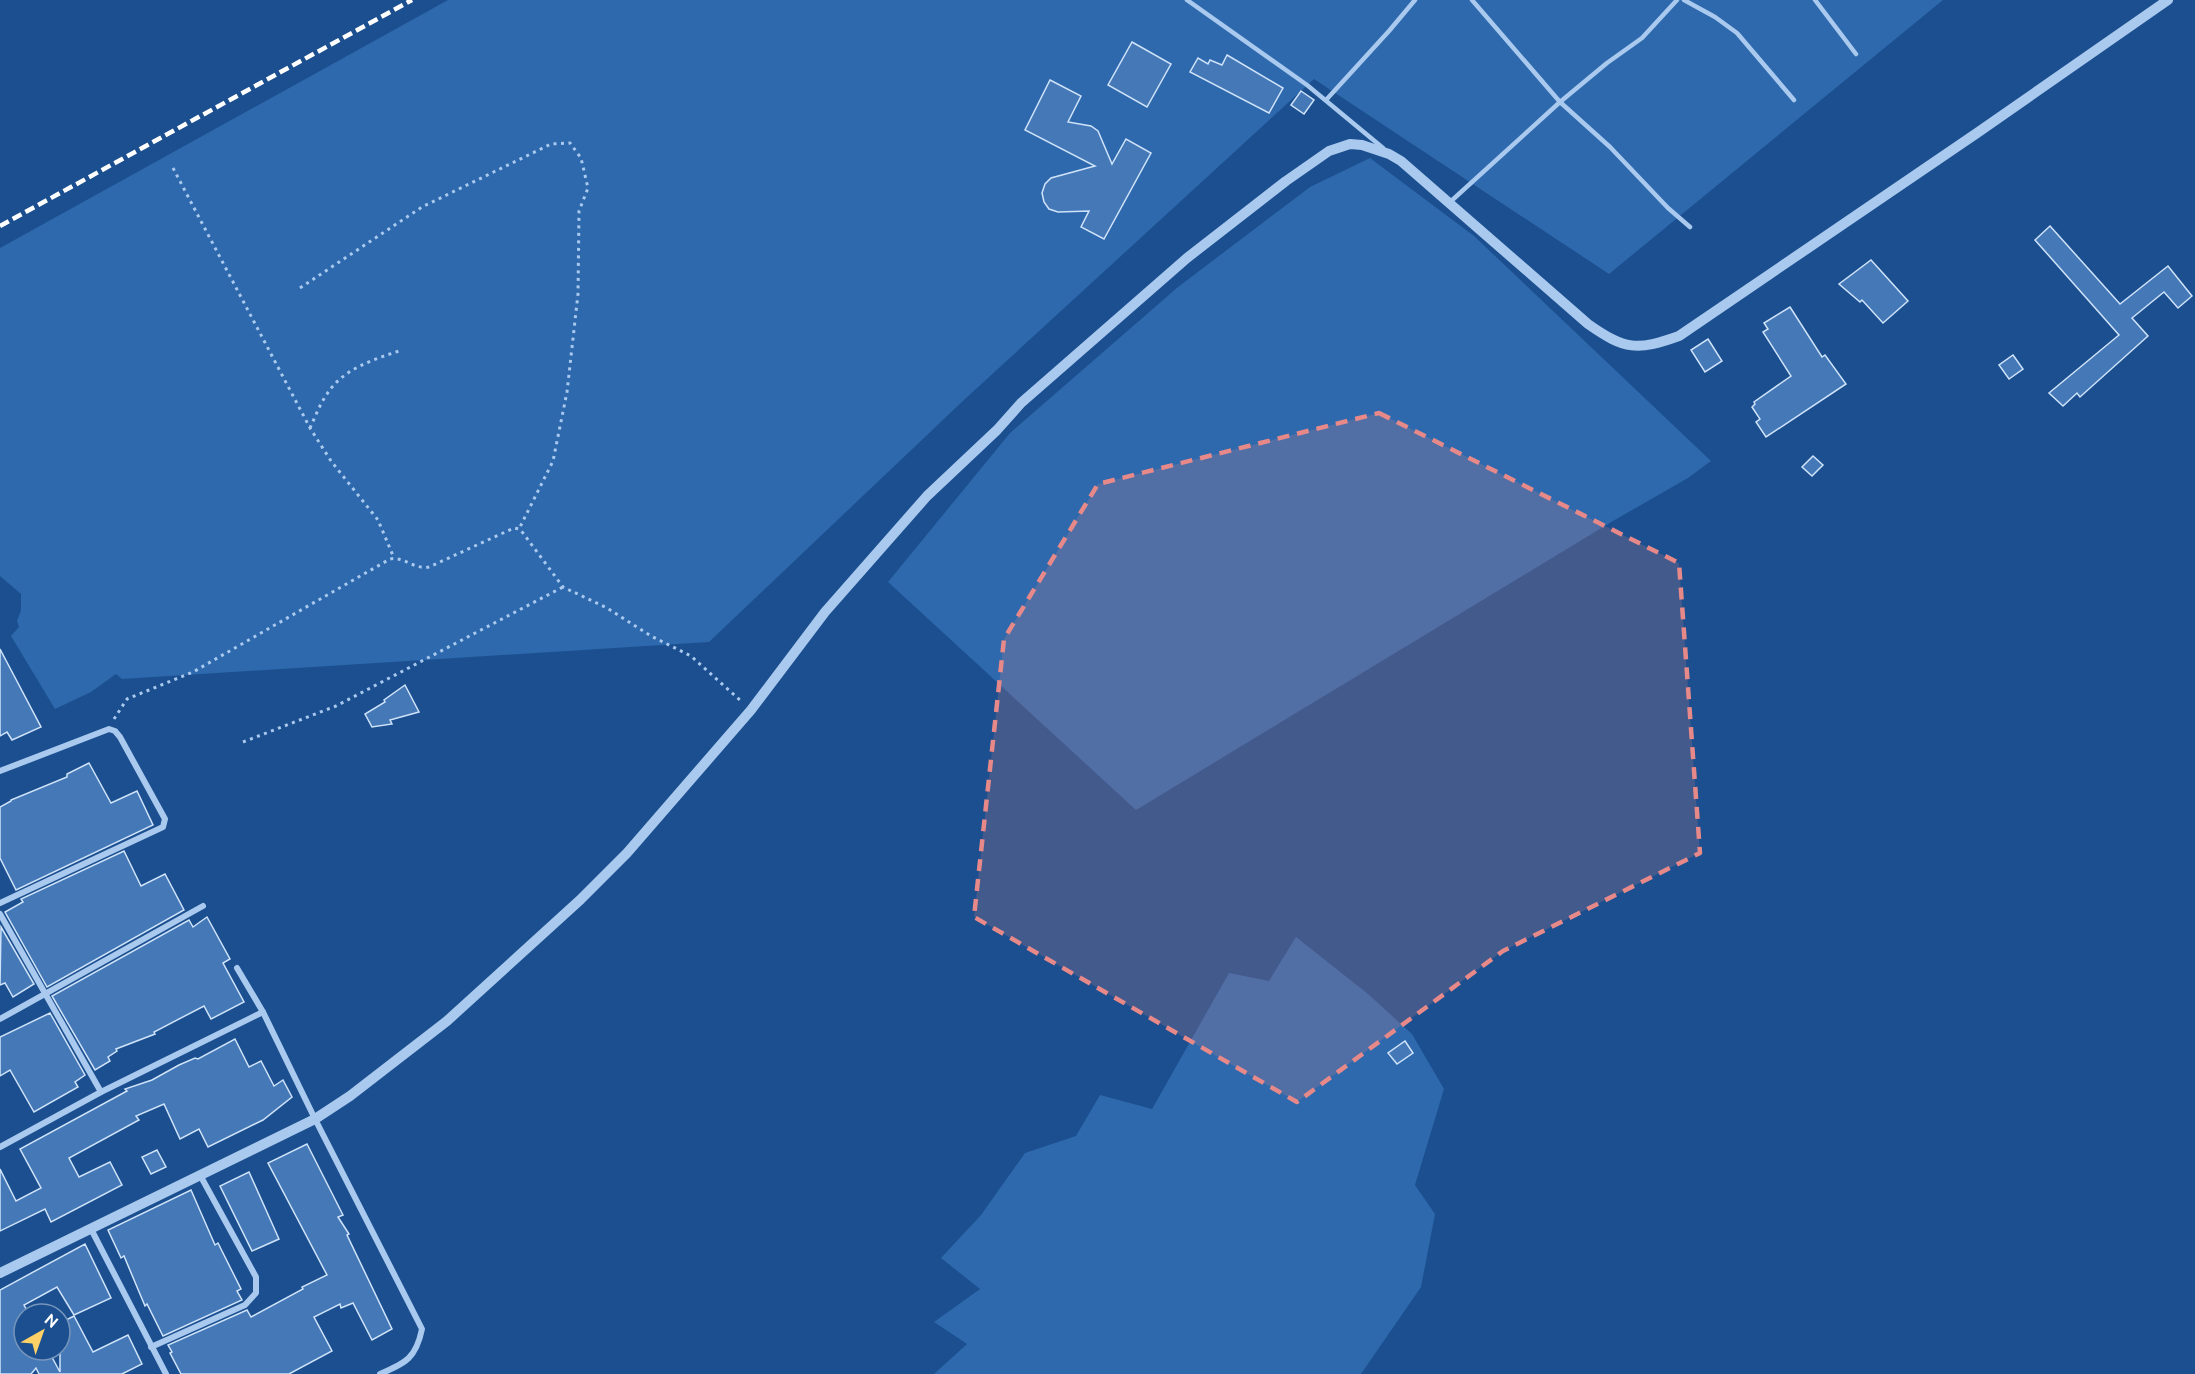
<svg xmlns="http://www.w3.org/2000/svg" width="2195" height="1374" font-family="Ubuntu,sans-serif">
	<rect width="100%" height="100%" fill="#1b4f8f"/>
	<g fill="#2e69ad">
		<polygon points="448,0 1943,0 1609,274 1314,79 964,400 709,642 122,679 116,674 91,692 55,709 11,636 19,627 17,621 21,610 21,594 0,576 0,248"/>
		<polygon points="1370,158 1474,236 1711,461 1688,478 1613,521 1136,810 888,582 1010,433 1178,287 1310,187"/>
		<polygon points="1296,937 1368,994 1412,1034 1444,1089 1415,1185 1435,1214 1421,1287 1361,1374 934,1374 967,1344 934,1322 980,1289 941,1258 981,1215 1025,1153 1076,1136 1100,1095 1152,1109 1229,973 1269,981"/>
	</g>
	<g fill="#4478b7" stroke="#cfe3fa" stroke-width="1.5">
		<polygon points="1132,42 1171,64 1147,107 1108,85"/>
		<polygon points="1227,55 1283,88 1269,113 1190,72 1198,58 1208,64 1210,60 1222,65"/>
		<polygon points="1050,80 1081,96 1068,122 1091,126 1098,131 1112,164 1126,139 1151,153 1104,239 1081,227 1089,211 1058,212 1049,209 1044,202 1042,193 1045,184 1051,178 1095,166 1025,130"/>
		<polygon points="1301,91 1314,100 1304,114 1291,105"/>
		<polygon points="2050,226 2120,304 2168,266 2192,296 2178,308 2164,292 2132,318 2148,336 2080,397 2077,393 2063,406 2049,393 2119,335 2035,240"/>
		<polygon points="1871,260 1908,301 1883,323 1862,300 1860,302 1839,284"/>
		<polygon points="1790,307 1822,357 1825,355 1846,384 1766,437 1756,422 1760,419 1752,407 1755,404 1754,402 1791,376 1763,332 1768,329 1764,323"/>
		<polygon points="1708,339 1722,361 1705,372 1691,350"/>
		<polygon points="2013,355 2023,369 2009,379 1999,365"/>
		<polygon points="1813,456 1823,465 1812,476 1802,467"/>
		<polygon points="0,649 41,727 12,740 7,732 0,736"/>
		<polygon points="405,685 419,712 390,720 392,724 372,727 365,714 385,702 384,700"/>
		<polygon points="89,763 111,803 137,791 153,825 16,890 0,858 0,807 11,801 11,800 67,777 67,774"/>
		<polygon points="124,851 141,886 165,874 184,910 47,987 5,912 23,902 21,899"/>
		<polygon points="207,917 230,959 223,963 244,1002 211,1019 204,1006 154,1032 155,1034 116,1049 117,1051 108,1057 110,1061 95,1070 52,996 189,920 193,927"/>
		<polygon points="1,927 34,984 13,997 5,983 0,985"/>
		<polygon points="50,1013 85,1075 75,1082 78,1087 34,1112 10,1070 0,1076 0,1037"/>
		<polygon points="235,1039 249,1067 261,1061 274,1086 283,1080 292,1097 263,1120 208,1147 199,1129 180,1139 164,1104 136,1116 139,1120 69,1158 79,1177 110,1162 122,1185 51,1222 45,1209 0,1231 0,1169 16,1201 41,1188 20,1149 127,1091 125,1089 152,1080 179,1065 195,1058 198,1059"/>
		<polygon points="1405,1041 1413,1053 1397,1064 1388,1053"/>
		<polygon points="307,1144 343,1215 338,1217 349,1234 347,1235 392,1329 372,1340 353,1303 341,1308 340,1304 314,1317 332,1351 289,1374 181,1374 170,1353 172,1352 168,1345 247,1310 251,1317 303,1289 302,1287 327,1275 268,1163"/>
		<polygon points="157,1150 166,1167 151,1174 142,1157"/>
		<polygon points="249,1172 279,1239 252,1251 220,1186"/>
		<polygon points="191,1190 215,1245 218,1243 241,1289 237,1291 242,1300 163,1336 147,1304 145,1306 124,1256 121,1258 108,1230"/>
		<polygon points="85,1244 111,1298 74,1315 57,1287 24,1305 29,1314 24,1314 24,1350 48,1350 60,1372 60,1323 74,1316 93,1352 128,1335 142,1364 122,1374 39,1374 36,1368 31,1374 0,1374 0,1290"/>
	</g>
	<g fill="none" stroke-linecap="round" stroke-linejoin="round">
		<g stroke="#a9c9ee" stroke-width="3" stroke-dasharray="3 4.5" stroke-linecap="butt">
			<polyline points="173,168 310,428 331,461 378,520 394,558"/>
			<polyline points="300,288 422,207 551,144 570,143 581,158 588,188 579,211 578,294 567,392 553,461 519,529"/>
			<path d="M310,428C315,417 320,404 327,394C343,369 372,360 399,351"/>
			<path d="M114,719L127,699L193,672L390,559C404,556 414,570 429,567L514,528L519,529L523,533L563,587L607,608L651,636L691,656L742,702"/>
			<polyline points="243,742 336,706 563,587"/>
		</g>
		<g stroke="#a9c9ee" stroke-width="4.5">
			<polyline points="1187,0 1307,85 1383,148"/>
			<polyline points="1472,0 1560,102 1610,147 1668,208 1690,227"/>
			<polyline points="1684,0 1715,17 1737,33 1794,100"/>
			<polyline points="1815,0 1856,54"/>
			<polyline points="1326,100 1389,31 1415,0"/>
			<polyline points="1449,203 1560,102 1607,63 1642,38 1677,0"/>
		</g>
		<g stroke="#a9c9ee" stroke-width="6">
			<polyline points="0,771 109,729 115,731 120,737 165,819 163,827 0,903"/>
			<polyline points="0,914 101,1092"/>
			<path d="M237,968L263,1012L315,1119L422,1329C416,1358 406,1363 380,1374"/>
			<polyline points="0,1019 203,906"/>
			<polyline points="0,1147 101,1092 263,1012"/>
			<polyline points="91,1229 166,1374"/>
			<polyline points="151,1347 245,1305 256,1293 256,1277 200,1175"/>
		</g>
		<path stroke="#a9c9ee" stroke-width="10" d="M0,1273L315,1119L350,1096L447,1021L580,900L627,853L751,710L825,612L927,496L997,430L1021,403L1187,258L1286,181L1329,151L1350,144L1362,145L1389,154L1401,161L1588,324C1625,350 1637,351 1679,336L1977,133L2168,0"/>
		<polyline stroke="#fff" stroke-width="4.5" stroke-dasharray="10 4.5" stroke-linecap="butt" points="0,226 412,0"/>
	</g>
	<path fill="#e88989" fill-opacity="0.2" stroke="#e88989" stroke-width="4.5" stroke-dasharray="12 8" stroke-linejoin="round" d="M1379,413L1679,563L1700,853L1503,951L1297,1102L974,917L1004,639L1098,484Z"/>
	<g transform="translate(42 1332) rotate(40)"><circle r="28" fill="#1b4f8f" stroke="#7695bc" stroke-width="1.5"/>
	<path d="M0-4.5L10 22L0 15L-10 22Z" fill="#ffd166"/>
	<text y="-9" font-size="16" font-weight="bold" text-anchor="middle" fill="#ffffff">N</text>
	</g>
</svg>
